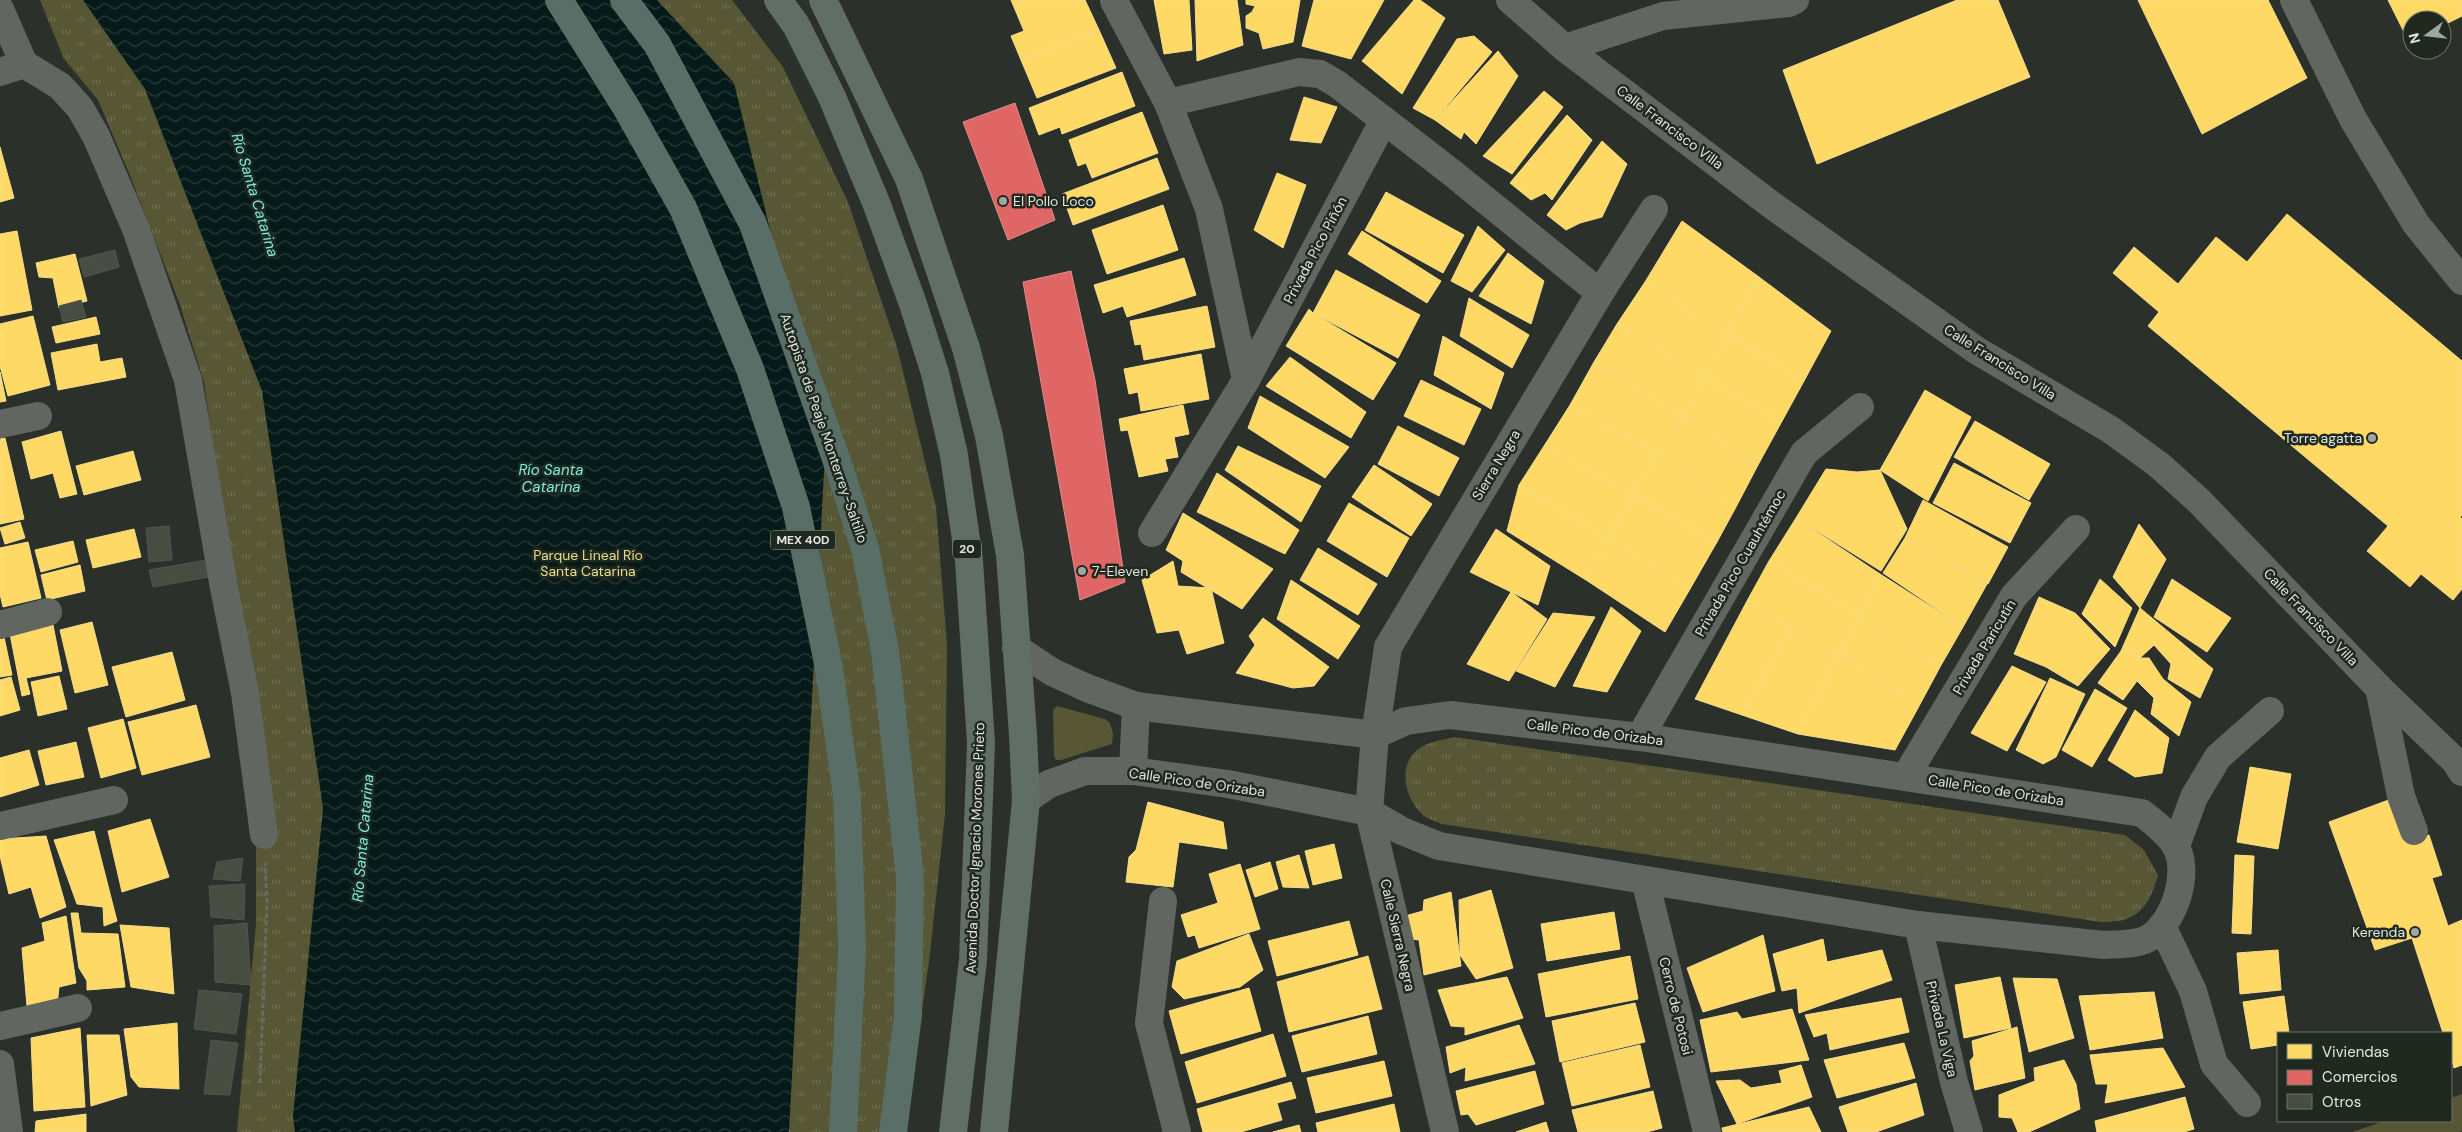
<svg xmlns="http://www.w3.org/2000/svg" width="2462" height="1132" font-family="'DM Sans',sans-serif">
	<defs>
		<pattern id="park-tufts" width="24" height="20" patternUnits="userSpaceOnUse" patternTransform="scale(1.25)"><rect width="24" height="20" fill="#575635"/><path d="M3 7l-1-3M5 7V3M7 7l1-3M15 17l-1-3M17 17v-4M19 17l1-3" fill="none" stroke="#6f6e52"/></pattern>
		<pattern id="water-waves" width="16" height="10" patternUnits="userSpaceOnUse" patternTransform="scale(1.25)"><rect width="16" height="10" fill="#061b19"/><path d="M0 5q4-4 8 0t8 0" fill="none" stroke="#2a3c3a"/></pattern>
	</defs>
	<rect width="100%" height="100%" fill="#2b302b"/>
	<g fill="#575635">
		<polygon points="1057,706 1105,719 1110,723 1113,734 1112,744 1061,760 1056,760 1054,756 1053,710"/>
		<polygon points="2462,1094 2462,1131 2459,1132 2352,1132 2385,1121 2451,1121 2451,1098"/>
	</g>
	<g fill="url(#park-tufts)">
		<polygon points="40,0 732,0 783,67 848,202 897,347 936,507 947,645 945,814 929,962 904,1132 237,1132 256,923 256,843 216,470 204,382 179,302 129,173 98,100 64,59"/>
		<path d="M1454,737L2125,835L2144,850L2158,875C2149,908 2137,923 2101,922L1442,824C1436,821 1428,819 1424,816C1403,798 1396,761 1423,746C1432,741 1444,740 1454,737Z"/>
	</g>
	<polygon fill="url(#water-waves)" points="83,0 657,0 734,83 825,453 789,1132 295,1132 293,1116 323,808 262,391 145,89"/>
	<g fill="#ffd966" stroke="#f5dd8b">
		<polygon points="1011,0 1085,0 1099,30 1021,60 1011,36 1024,31"/>
		<polygon points="1154,0 1189,0 1192,50 1164,54"/>
		<polygon points="1195,0 1237,0 1243,45 1197,61"/>
		<polygon points="1246,0 1300,0 1293,42 1263,49 1259,33 1246,28 1246,16 1252,12 1255,6 1246,4"/>
		<polygon points="1314,0 1384,0 1351,59 1302,46"/>
		<polygon points="1414,0 1420,0 1445,18 1402,94 1362,61"/>
		<polygon points="1957,0 1998,0 2030,77 1817,164 1783,70"/>
		<polygon points="2138,0 2268,0 2307,78 2202,134"/>
		<polygon points="2388,0 2462,0 2462,16 2442,26 2442,20 2412,20 2412,41 2409,42"/>
		<polygon points="1099,30 1116,68 1037,98 1021,60"/>
		<polygon points="1474,36 1492,52 1435,120 1413,108 1457,39"/>
		<polygon points="1498,51 1518,76 1476,144 1464,132 1461,139 1435,120"/>
		<polygon points="1122,72 1135,106 1062,134 1060,127 1039,135 1029,108"/>
		<polygon points="1544,91 1563,107 1512,174 1483,156"/>
		<polygon points="1304,97 1337,107 1321,143 1290,140"/>
		<polygon points="1142,112 1158,153 1092,178 1086,163 1078,166 1069,140"/>
		<polygon points="1567,115 1592,140 1552,200 1545,193 1531,200 1510,183"/>
		<polygon points="1602,141 1627,164 1602,217 1580,223 1566,230 1547,215"/>
		<polygon points="0,147 14,198 0,202"/>
		<polygon points="1157,158 1169,189 1073,225 1062,194"/>
		<polygon points="1277,173 1306,185 1283,248 1254,230"/>
		<polygon points="1386,192 1464,235 1443,273 1365,230"/>
		<polygon points="1163,205 1178,250 1107,274 1092,230"/>
		<polygon points="2287,214 2462,361 2462,515 2460,517 2462,519 2462,589 2453,600 2421,574 2410,587 2367,551 2388,526 2148,326 2159,312 2113,273 2134,247 2178,284 2216,237 2247,262"/>
		<polygon points="1682,221 1759,277 1728,335 1645,282"/>
		<polygon points="1478,226 1505,250 1472,292 1451,281"/>
		<polygon points="17,231 32,310 0,316 0,234"/>
		<polygon points="1362,231 1441,281 1427,303 1348,254"/>
		<polygon points="1508,253 1544,281 1531,324 1479,296"/>
		<polygon points="75,254 87,301 59,308 53,278 39,277 36,263"/>
		<polygon points="1184,258 1196,295 1127,317 1123,306 1103,313 1094,285"/>
		<polygon points="1336,270 1420,315 1398,358 1313,313"/>
		<polygon points="1759,277 1831,331 1804,381 1728,335"/>
		<polygon points="1645,282 1728,335 1704,376 1617,324"/>
		<polygon points="1469,298 1529,335 1512,368 1460,336"/>
		<polygon points="1207,306 1215,347 1144,360 1141,344 1135,345 1130,321"/>
		<polygon points="1309,309 1313,313 1396,363 1373,400 1286,346"/>
		<polygon points="33,316 50,385 8,396 0,366 0,324"/>
		<polygon points="96,317 100,334 56,343 52,327"/>
		<polygon points="1617,324 1704,376 1682,416 1594,362"/>
		<polygon points="1728,335 1804,381 1781,423 1704,376"/>
		<polygon points="1443,336 1504,373 1491,409 1434,375"/>
		<polygon points="97,344 100,362 122,358 126,377 58,390 51,353"/>
		<polygon points="1201,354 1209,399 1141,411 1138,392 1129,394 1124,369"/>
		<polygon points="1290,357 1366,412 1351,438 1266,386"/>
		<polygon points="1594,362 1682,416 1657,455 1570,405"/>
		<polygon points="0,372 6,401 0,402"/>
		<polygon points="1704,376 1781,423 1758,465 1682,416"/>
		<polygon points="1421,380 1481,409 1464,445 1404,416"/>
		<polygon points="1925,390 1971,417 1928,501 1880,470"/>
		<polygon points="1260,396 1349,447 1325,478 1248,428"/>
		<polygon points="1183,405 1189,434 1174,437 1178,457 1165,459 1168,471 1139,477 1128,430 1121,431 1119,419"/>
		<polygon points="1570,405 1657,455 1633,495 1544,446"/>
		<polygon points="1682,416 1758,465 1736,507 1657,455"/>
		<polygon points="1975,421 2050,464 2029,500 1954,457"/>
		<polygon points="1398,426 1459,458 1439,496 1378,464"/>
		<polygon points="61,431 77,494 60,498 53,473 31,479 22,442"/>
		<polygon points="5,438 24,519 0,524 0,439"/>
		<polygon points="1238,446 1321,486 1301,522 1225,470"/>
		<polygon points="1544,446 1633,495 1609,539 1519,485"/>
		<polygon points="133,451 141,480 84,495 76,466"/>
		<polygon points="1657,455 1736,507 1717,542 1633,495"/>
		<polygon points="1954,463 2031,503 2010,543 1933,503"/>
		<polygon points="1374,465 1432,504 1411,536 1352,497"/>
		<polygon points="1826,469 1857,472 1880,470 1907,529 1881,571 1796,518"/>
		<polygon points="1217,473 1299,530 1285,554 1197,512"/>
		<polygon points="1519,485 1609,539 1586,580 1507,531"/>
		<polygon points="1633,495 1717,542 1690,589 1609,539"/>
		<polygon points="1923,500 2008,547 1988,584 1905,538"/>
		<polygon points="1349,503 1409,538 1387,577 1327,541"/>
		<polygon points="1183,513 1273,569 1242,609 1181,572 1183,561 1166,550"/>
		<polygon points="1796,518 1880,574 1859,615 1769,561"/>
		<polygon points="20,522 25,538 5,544 0,528"/>
		<polygon points="2139,524 2166,559 2140,608 2113,577"/>
		<polygon points="134,529 141,557 93,568 86,540"/>
		<polygon points="1496,529 1550,566 1538,605 1470,572"/>
		<polygon points="1905,538 1987,584 1963,627 1883,573"/>
		<polygon points="1609,539 1690,589 1665,632 1586,580"/>
		<polygon points="73,541 78,562 41,572 35,550"/>
		<polygon points="28,542 41,598 3,607 0,594 0,548"/>
		<polygon points="1318,548 1377,584 1358,615 1300,580"/>
		<polygon points="1173,561 1178,586 1211,588 1224,643 1187,654 1179,630 1157,633 1142,580"/>
		<polygon points="1769,561 1859,615 1839,655 1747,601"/>
		<polygon points="80,565 85,591 47,600 41,575"/>
		<polygon points="1880,574 1963,627 1940,667 1859,615"/>
		<polygon points="2100,579 2132,608 2115,647 2082,614"/>
		<polygon points="2172,579 2231,618 2207,652 2154,617"/>
		<polygon points="1291,580 1360,626 1338,659 1277,619"/>
		<polygon points="1511,592 1547,619 1509,681 1467,664"/>
		<polygon points="2039,597 2075,613 2110,649 2078,686 2046,667 2014,654"/>
		<polygon points="1747,601 1791,627 1742,715 1695,699"/>
		<polygon points="1611,607 1641,631 1607,692 1573,686"/>
		<polygon points="2140,608 2213,669 2200,698 2168,679 2171,664 2154,645 2140,658 2121,651"/>
		<polygon points="1553,613 1595,617 1555,687 1516,671"/>
		<polygon points="1859,615 1940,667 1918,708 1839,655"/>
		<polygon points="1263,618 1329,667 1314,686 1293,688 1236,673 1255,645 1249,636"/>
		<polygon points="92,622 108,685 75,693 60,630"/>
		<polygon points="53,625 62,671 26,678 30,694 22,696 10,634"/>
		<polygon points="1791,627 1839,655 1798,734 1742,715"/>
		<polygon points="3,632 12,675 0,677 0,633"/>
		<polygon points="2121,651 2140,658 2149,658 2163,679 2191,702 2179,736 2151,714 2154,698 2137,681 2123,700 2098,683"/>
		<polygon points="172,652 185,700 126,717 112,667"/>
		<polygon points="1839,655 1918,708 1895,750 1798,734"/>
		<polygon points="2012,666 2046,682 2007,751 1971,733"/>
		<polygon points="59,676 67,709 38,716 31,682"/>
		<polygon points="11,677 20,710 0,716 0,680"/>
		<polygon points="2050,678 2085,694 2056,757 2043,764 2016,750"/>
		<polygon points="2095,689 2127,708 2092,767 2062,750"/>
		<polygon points="196,705 210,757 142,775 128,722"/>
		<polygon points="2135,710 2169,738 2162,773 2135,777 2108,760"/>
		<polygon points="123,719 136,768 101,778 88,728"/>
		<polygon points="76,742 84,777 46,785 38,751"/>
		<polygon points="29,750 39,785 0,797 0,758"/>
		<polygon points="2250,767 2291,774 2278,849 2237,842"/>
		<polygon points="2394,798 2407,842 2429,835 2442,875 2432,878 2448,926 2462,920 2462,1065 2454,1068 2451,1057 2451,1033 2443,1033 2412,938 2375,950 2329,822"/>
		<polygon points="1148,802 1223,822 1227,849 1179,842 1173,887 1126,882 1129,857 1136,850"/>
		<polygon points="150,819 169,877 122,892 108,831"/>
		<polygon points="94,831 117,921 104,926 103,907 77,904 54,840"/>
		<polygon points="46,836 66,907 40,918 31,887 9,894 0,856 0,839"/>
		<polygon points="1334,844 1342,878 1313,885 1305,851"/>
		<polygon points="1299,855 1309,888 1283,887 1276,862"/>
		<polygon points="2235,855 2254,856 2251,934 2232,933"/>
		<polygon points="1270,862 1278,889 1255,897 1246,870"/>
		<polygon points="1240,864 1260,929 1199,948 1195,935 1188,937 1181,915 1218,903 1209,874"/>
		<polygon points="1491,890 1513,968 1476,979 1460,955 1459,900"/>
		<polygon points="1451,892 1461,966 1424,975 1419,940 1411,939 1405,916 1423,911 1424,900"/>
		<polygon points="1614,912 1620,949 1547,961 1541,924"/>
		<polygon points="71,913 78,913 81,933 118,934 125,987 87,990 87,981 79,968"/>
		<polygon points="66,916 76,983 59,987 57,1006 27,1006 22,948 45,941 42,923"/>
		<polygon points="1349,921 1358,955 1277,976 1268,941"/>
		<polygon points="120,925 169,928 174,994 131,987"/>
		<polygon points="1249,934 1263,970 1240,987 1184,999 1172,987 1177,961"/>
		<polygon points="1763,935 1775,991 1703,1012 1687,968"/>
		<polygon points="1823,939 1827,962 1882,950 1892,980 1799,1013 1797,988 1782,991 1773,954"/>
		<polygon points="2278,950 2281,990 2240,994 2237,953"/>
		<polygon points="1368,956 1382,1009 1289,1032 1277,982"/>
		<polygon points="1630,956 1638,999 1546,1017 1538,974"/>
		<polygon points="1507,977 1523,1018 1465,1035 1465,1027 1451,1026 1438,990"/>
		<polygon points="2000,977 2011,1028 1964,1038 1955,985"/>
		<polygon points="2013,978 2057,979 2074,1038 2029,1052"/>
		<polygon points="1249,988 1261,1031 1181,1054 1169,1011"/>
		<polygon points="2154,992 2163,1038 2090,1050 2079,996"/>
		<polygon points="2284,996 2289,1033 2278,1033 2278,1045 2251,1049 2243,1002"/>
		<polygon points="1901,998 1909,1032 1830,1050 1827,1033 1814,1037 1805,1015"/>
		<polygon points="1635,1003 1645,1042 1560,1062 1552,1021"/>
		<polygon points="1792,1009 1809,1060 1711,1072 1700,1020 1737,1012 1742,1019"/>
		<polygon points="1368,1016 1377,1054 1302,1072 1292,1036"/>
		<polygon points="177,1023 179,1089 139,1087 131,1077 124,1029"/>
		<polygon points="1519,1025 1535,1064 1465,1081 1466,1067 1450,1073 1446,1047"/>
		<polygon points="2017,1027 2025,1078 1975,1090 1970,1061 1974,1056 1972,1041"/>
		<polygon points="80,1028 85,1107 34,1111 31,1038"/>
		<polygon points="1273,1034 1286,1076 1197,1103 1185,1062"/>
		<polygon points="87,1035 119,1035 127,1095 91,1106"/>
		<polygon points="1904,1043 1915,1078 1837,1098 1824,1060"/>
		<polygon points="1640,1045 1650,1087 1572,1106 1562,1063"/>
		<polygon points="2163,1048 2185,1087 2105,1103 2108,1084 2096,1084 2090,1055"/>
		<polygon points="2064,1060 2076,1084 2080,1109 2029,1132 2018,1132 2012,1118 1999,1117 1999,1095 2035,1081 2034,1068"/>
		<polygon points="1384,1061 1392,1096 1316,1113 1307,1078"/>
		<polygon points="1801,1065 1812,1097 1737,1124 1716,1081 1740,1080 1751,1088 1782,1083 1779,1071"/>
		<polygon points="1535,1071 1544,1104 1476,1125 1468,1114 1461,1115 1456,1091"/>
		<polygon points="1291,1082 1296,1098 1277,1103 1282,1120 1241,1132 1203,1132 1197,1109"/>
		<polygon points="1916,1083 1924,1115 1876,1132 1848,1132 1839,1107"/>
		<polygon points="1653,1091 1662,1128 1647,1132 1578,1132 1572,1110"/>
		<polygon points="2185,1097 2194,1129 2184,1132 2097,1132 2095,1121"/>
		<polygon points="1394,1104 1400,1132 1318,1132 1316,1123"/>
		<polygon points="1809,1107 1821,1132 1723,1132 1722,1128"/>
		<polygon points="86,1114 86,1132 35,1132 36,1121"/>
		<polygon points="1546,1122 1549,1132 1516,1132"/>
		<polygon points="1299,1125 1301,1132 1273,1132"/>
	</g>
	<g fill="#e06666" stroke="#e08c8b">
		<polygon points="1015,103 1055,220 1008,240 963,122"/>
		<polygon points="1071,271 1095,380 1125,582 1080,600 1023,282"/>
	</g>
	<g fill="#484d42" stroke="#515551">
		<polygon points="115,250 119,267 84,277 79,259"/>
		<polygon points="81,300 86,317 63,322 59,306"/>
		<polygon points="169,526 172,560 149,562 146,528"/>
		<polygon points="206,560 209,577 153,587 149,570"/>
		<polygon points="243,858 240,881 213,879 217,862"/>
		<polygon points="245,884 244,920 211,917 209,886"/>
		<polygon points="247,923 251,985 215,982 214,926"/>
		<polygon points="199,990 242,994 236,1034 194,1029"/>
		<polygon points="211,1040 238,1043 230,1095 204,1094"/>
	</g>
	<g fill="none" stroke-linecap="round" stroke-linejoin="round">
		<polyline stroke="#676c67" stroke-width="3" stroke-dasharray="5 2.5" stroke-linecap="butt" points="260,1083 267,902 265,863"/>
		<g stroke="#616661" stroke-width="28">
			<polyline points="1510,0 1565,48 1773,206 1976,350 2111,430 2159,465 2199,501 2379,688 2455,761 2462,772"/>
			<polyline points="2294,0 2353,119 2416,224 2462,281"/>
			<polyline points="1114,1 1168,103 1209,209 1246,380"/>
			<polyline points="0,9 24,64 60,86 80,108 96,136 136,229 188,380 224,588 245,693 264,835"/>
			<polyline points="1565,48 1663,16 1789,3 1795,0"/>
			<polyline points="0,72 24,64"/>
			<polyline points="1168,103 1299,72 1320,74 1337,84 1451,172 1600,293"/>
			<polyline points="0,424 38,416"/>
			<polyline points="1152,533 1246,380 1384,120"/>
			<polyline points="0,625 48,612"/>
			<path d="M1016,648L1052,672L1087,688L1136,706L1375,735L1406,721L1450,715L1640,737L2142,813C2153,822 2167,832 2175,845C2191,871 2175,922 2149,938C2137,945 2119,944 2104,945L1918,925L1439,846L1402,831L1369,812L1228,784L1133,771H1085L1049,784L1026,800"/>
			<polyline points="2379,688 2401,796 2414,831"/>
			<polyline points="1640,737 1804,453 1860,407"/>
			<polyline points="1133,771 1136,706"/>
			<polyline points="1906,776 2014,596 2076,529"/>
			<polyline points="0,826 114,800"/>
			<polyline points="2176,846 2194,797 2218,757 2270,711"/>
			<polyline points="1645,880 1707,1132"/>
			<polyline points="1163,901 1149,1023 1177,1132"/>
			<polyline points="1918,925 1954,1082 1969,1132"/>
			<polyline points="2162,926 2193,991 2214,1064 2247,1103"/>
			<polyline points="0,1026 78,1008"/>
			<polyline points="0,1064 9,1132"/>
			<polyline points="1445,1132 1369,812 1375,735 1388,647 1600,293 1654,209"/>
		</g>
		<g stroke="#606e67" stroke-width="28">
			<polyline points="778,0 796,25 832,97 877,205 913,304 935,373 954,455 969,561 981,743 973,960 953,1132"/>
			<polyline points="823,0 909,179 966,348 989,436 1010,555 1023,735 1026,800 994,1132"/>
		</g>
		<g stroke="#586e66" stroke-width="28">
			<polyline points="559,0 626,107 683,208 750,369 796,507 829,668 847,796 852,951 843,1132"/>
			<polyline points="624,0 657,44 753,224 840,470 865,549 885,651 910,878 908,1015 893,1132"/>
		</g>
	</g>
	<g fill="#a0a6a1" stroke="#1f291f" stroke-width="2">
		<circle cx="1003" cy="201" r="5"/>
		<circle cx="2372" cy="438" r="5"/>
		<circle cx="1082" cy="571" r="5"/>
		<circle cx="2415" cy="932" r="5"/>
	</g>
	<g text-anchor="middle" dominant-baseline="central" stroke-width="5" stroke-linejoin="round" paint-order="stroke">
		<g fill="#1f291f" stroke="#a5ada6" stroke-width="1">
			<rect x="770.5" y="530.5" width="65" height="19" rx="4"/>
			<rect x="953" y="539.5" width="28" height="19" rx="4"/>
		</g>
		<g font-size="12" font-weight="bold" fill="#dfe6e0">
			<text x="803" y="540">MEX 40D</text>
			<text x="967" y="549">20</text>
		</g>
		<g font-size="14" fill="#dfe6e0" stroke="#1f291f">
			<text transform="translate(1670 127) rotate(37)">Calle Francisco Villa</text>
			<text transform="translate(1315 250) rotate(-62)">Privada Pico Piñón</text>
			<text transform="translate(2000 362) rotate(32)">Calle Francisco Villa</text>
			<text transform="translate(824 428) rotate(71)">Autopista de Peaje Monterrey-Saltillo</text>
			<text transform="translate(1496 465) rotate(-59)">Sierra Negra</text>
			<text transform="translate(1740 563) rotate(-60)">Privada Pico Cuauhtémoc</text>
			<text transform="translate(2311 617) rotate(46)">Calle Francisco Villa</text>
			<text transform="translate(1984 647) rotate(-59)">Privada Paricutín</text>
			<text transform="translate(1595 732) rotate(7)">Calle Pico de Orizaba</text>
			<text transform="translate(1197 782) rotate(8)">Calle Pico de Orizaba</text>
			<text transform="translate(1996 790) rotate(9)">Calle Pico de Orizaba</text>
			<text transform="translate(975 848) rotate(-88)">Avenida Doctor Ignacio Morones Prieto</text>
			<text transform="translate(1398 935) rotate(77)">Calle Sierra Negra</text>
			<text transform="translate(1676 1006) rotate(76)">Cerro de Potosi</text>
			<text transform="translate(1942 1029) rotate(77)">Privada La Viga</text>
		</g>
		<g font-size="14" fill="#dfe6e0" stroke="#1f291f" text-anchor="start">
			<text x="1013" y="201">El Pollo Loco</text>
			<text x="2362" y="438" text-anchor="end">Torre agatta</text>
			<text x="1092" y="571">7-Eleven</text>
			<text x="2405" y="932" text-anchor="end">Kerenda</text>
		</g>
		<g font-size="14" fill="#e4df8b" stroke="#1f291f">
			<text x="588" y="555">Parque Lineal Río<tspan x="588" dy="16">Santa Catarina</tspan></text>
		</g>
		<g font-size="15" font-style="italic" fill="#7bece1" stroke="#1f291f">
			<text transform="translate(255 195) rotate(73)">Río Santa Catarina</text>
			<text x="551" y="470">Río Santa<tspan x="551" dy="17">Catarina</tspan></text>
			<text transform="translate(363 838) rotate(-85)">Río Santa Catarina</text>
		</g>
	</g>
	<rect x="2277" y="1032" width="175" height="90" fill="#1f291f" stroke="#6c756c"/>
	<rect x="2287" y="1044" width="25" height="15" fill="#ffd966" stroke="#6c756c"/>
	<text x="2322" y="1057" font-size="15" fill="#dfe6e0">Viviendas</text>
	<rect x="2287" y="1070" width="25" height="15" fill="#e06666" stroke="#6c756c"/>
	<text x="2322" y="1082" font-size="15" fill="#dfe6e0">Comercios</text>
	<rect x="2287" y="1094" width="25" height="15" fill="#484d42" stroke="#6c756c"/>
	<text x="2322" y="1107" font-size="15" fill="#dfe6e0">Otros</text>
	<g transform="translate(2427 35) rotate(255)"><circle r="24" fill="#1f291f" stroke="#6c756c"/>
	<path d="M0-4L9 19L0 12L-9 19Z" fill="#a0a6a1"/>
	<text y="-8" font-size="14" font-weight="bold" text-anchor="middle" fill="#dfe6e0">N</text>
	</g>
</svg>
